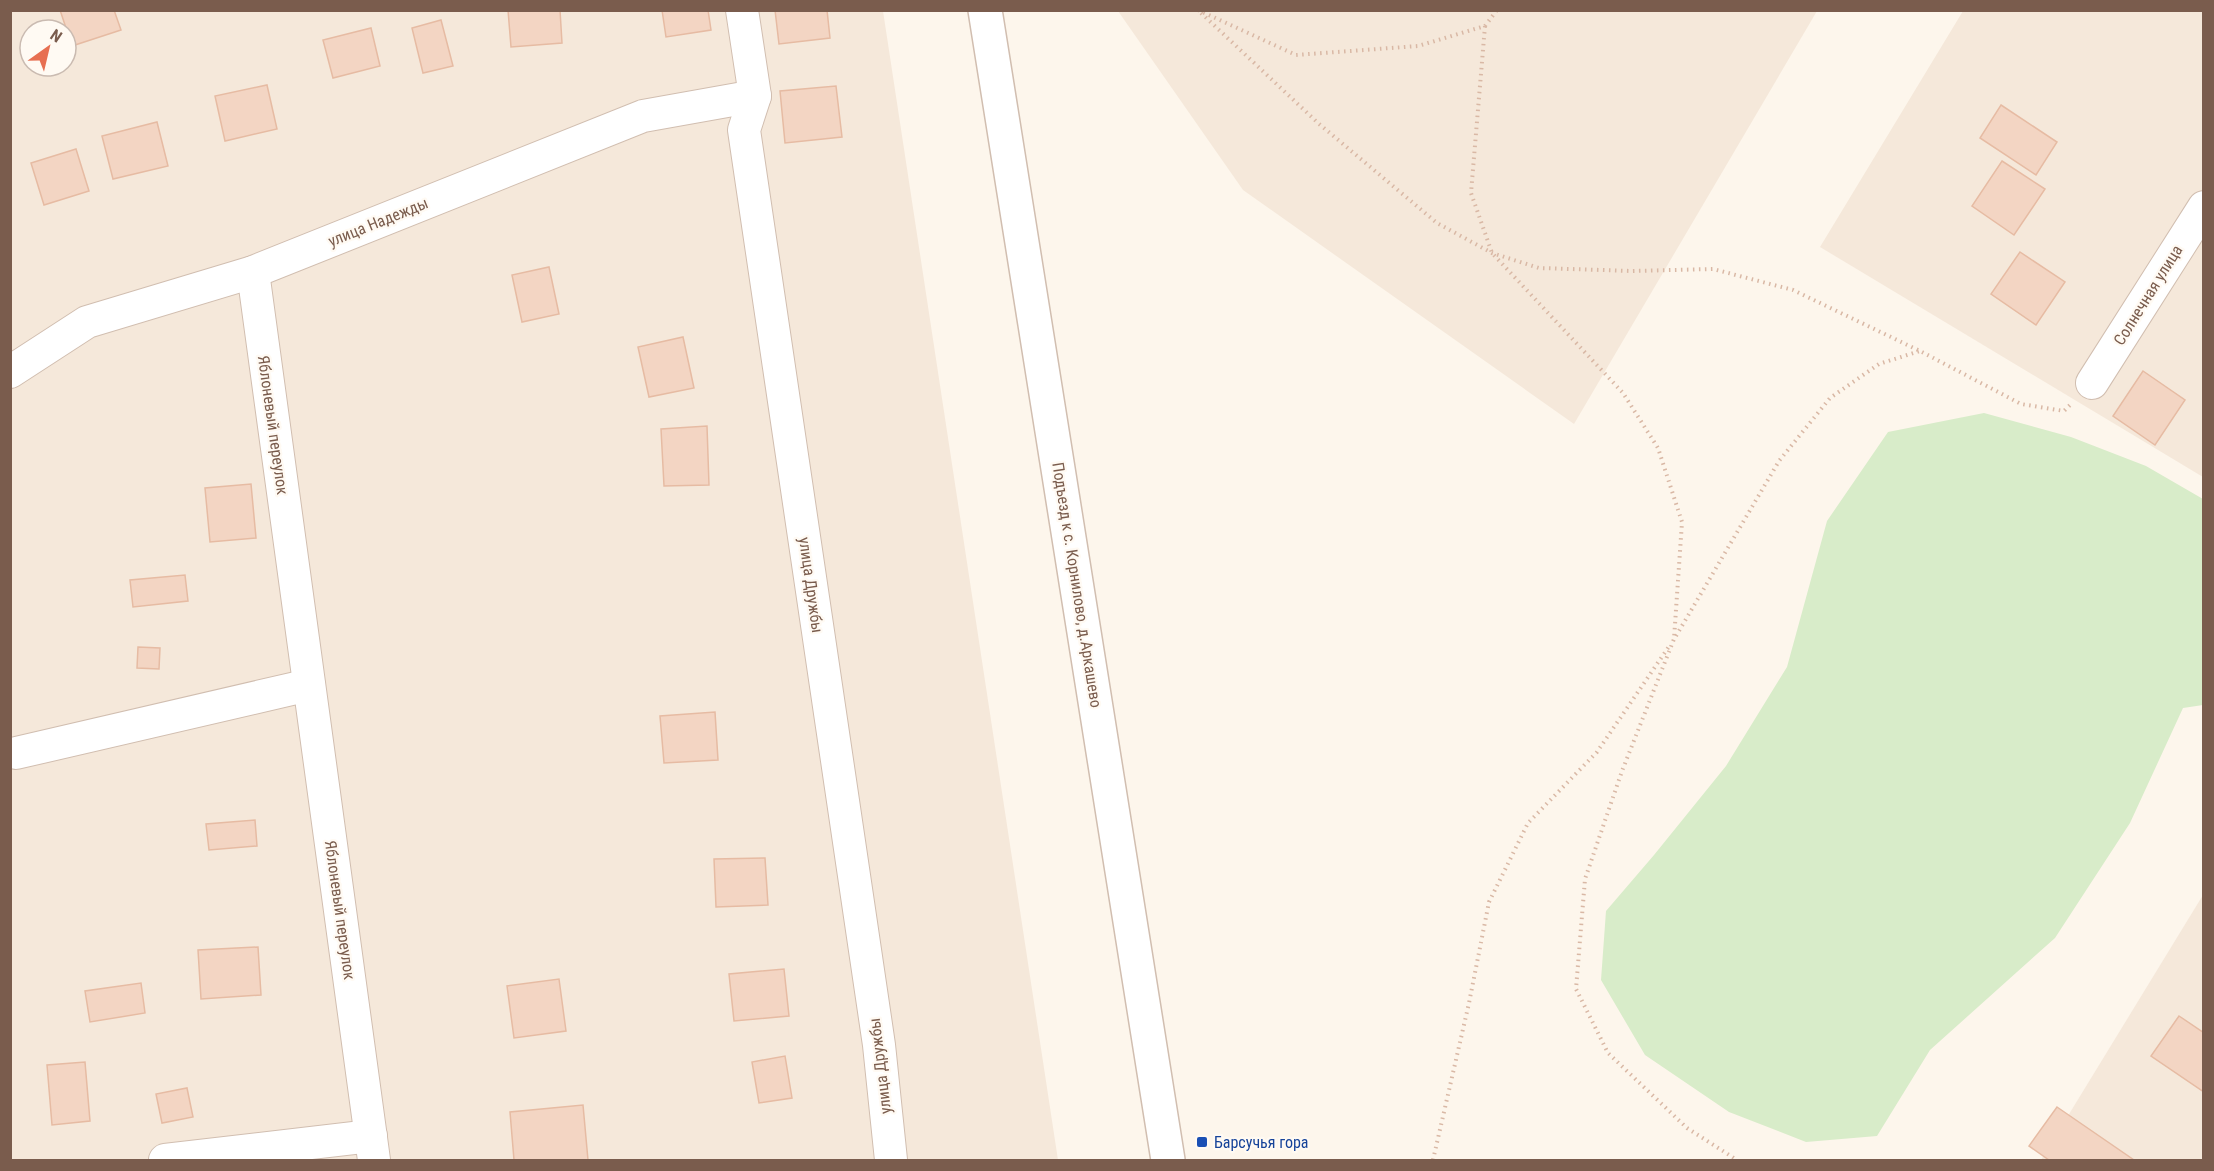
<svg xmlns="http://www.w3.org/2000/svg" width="2214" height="1171" font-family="'Roboto Condensed',sans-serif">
	<rect width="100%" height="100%" fill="#fdf6ec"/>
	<g fill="#f5e8da" fill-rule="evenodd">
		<path d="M10,11H883L1058,1160H11ZM30,30H66V66H30Z"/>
		<polygon points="1118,11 1817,11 1574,424 1243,190"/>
		<polygon points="1963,11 2203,11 2203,477 1820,247"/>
		<polygon points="2203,895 2203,1160 2041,1160"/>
	</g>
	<polygon fill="#d8ecc9" points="1984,413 2071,437 2146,466 2203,499 2203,705 2183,708 2130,823 2055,938 1930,1050 1877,1136 1806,1142 1729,1112 1645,1055 1601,980 1606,911 1654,855 1726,766 1787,667 1827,521 1888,432"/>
	<g fill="#f3d5c3" stroke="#e6bba3" stroke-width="1.5">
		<polygon points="60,10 114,10 121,30 72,46"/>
		<polygon points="508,10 560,10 562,43 511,47"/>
		<polygon points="662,10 708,10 711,30 666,37"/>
		<polygon points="775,10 827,10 830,38 779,44"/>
		<polygon points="441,20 453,66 423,73 412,28"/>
		<polygon points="371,28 380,66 333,78 323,40"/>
		<polygon points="267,85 277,129 225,141 215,96"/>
		<polygon points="836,86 842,137 785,143 780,91"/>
		<polygon points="2001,105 2057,142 2036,175 1980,138"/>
		<polygon points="157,122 168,166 113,179 102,136"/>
		<polygon points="76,149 89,191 44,205 31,163"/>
		<polygon points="2002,161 2045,189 2014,235 1972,206"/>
		<polygon points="2020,252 2065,282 2036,325 1991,294"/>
		<polygon points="549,267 559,314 522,322 512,275"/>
		<polygon points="683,337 694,388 649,397 638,347"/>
		<polygon points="2143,371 2185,400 2155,445 2113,416"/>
		<polygon points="707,426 709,485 664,486 661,429"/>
		<polygon points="251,484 256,538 210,542 205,488"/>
		<polygon points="185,575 188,601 133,607 130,580"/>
		<polygon points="138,647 160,648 159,669 137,668"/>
		<polygon points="715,712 718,760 664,763 660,716"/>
		<polygon points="255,820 257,846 209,850 206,824"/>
		<polygon points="765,858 768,905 716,907 714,859"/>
		<polygon points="258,947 261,995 201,999 198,950"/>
		<polygon points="784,969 789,1016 734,1021 729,974"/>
		<polygon points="559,979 566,1031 514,1038 507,986"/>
		<polygon points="141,983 145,1013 90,1022 85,991"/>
		<polygon points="2179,1016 2204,1033 2204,1092 2151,1056"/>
		<polygon points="785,1056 792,1098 759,1103 752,1062"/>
		<polygon points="85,1062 90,1121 52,1125 47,1065"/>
		<polygon points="187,1088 193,1117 162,1123 156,1094"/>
		<polygon points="583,1105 588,1160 514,1160 510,1112"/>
		<polygon points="2057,1107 2134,1160 2049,1160 2029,1146"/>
	</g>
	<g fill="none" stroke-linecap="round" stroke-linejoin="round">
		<g stroke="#d1beb0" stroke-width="34">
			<g id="minor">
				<polyline points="742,10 755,96 744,130 879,1045 891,1160"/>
				<polyline points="253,272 374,1160"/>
				<polyline points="10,372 87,322 253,272 643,116 755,96"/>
				<polyline points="2092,383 2204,207"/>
				<polyline points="16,753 309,685"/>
				<polyline points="165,1160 371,1136"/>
			</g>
		</g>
		<g stroke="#d1beb0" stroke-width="36">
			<polyline id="tertiary" points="985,10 1168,1160"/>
		</g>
		<g stroke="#d9b8a5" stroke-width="4" stroke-dasharray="1.5 4.5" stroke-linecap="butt">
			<polyline points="1198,10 1296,55 1418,46 1485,26 1497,10"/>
			<polyline points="1201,13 1318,123 1437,223 1492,253 1539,268 1632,271 1713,269 1793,290 1920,351 2021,404 2064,411 2070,405"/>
			<polyline points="1485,26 1471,193 1492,253 1623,393 1658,448 1682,522 1674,639 1622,771 1585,879 1576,989 1608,1053 1687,1128 1737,1160"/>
			<polyline points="1676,636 1779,461 1830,398 1879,364 1920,351"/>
			<polyline points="1433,1160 1469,1003 1489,902 1528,823 1597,752 1670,645"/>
		</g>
		<use href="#minor" stroke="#fff" stroke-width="32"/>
		<use href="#tertiary" stroke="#fff" stroke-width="33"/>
	</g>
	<rect fill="#1a4fb4" stroke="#fffaf3" stroke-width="2" x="1196" y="1136" width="12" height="12" rx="3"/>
	<g text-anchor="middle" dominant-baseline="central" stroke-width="4.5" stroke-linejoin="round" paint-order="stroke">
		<g font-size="16" fill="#7a5c4d" stroke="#fffaf3">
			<text transform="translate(378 222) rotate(-22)">улица Надежды</text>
			<text transform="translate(2148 295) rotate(-58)">Солнечная улица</text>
			<text transform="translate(273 425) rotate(82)">Яблоневый переулок</text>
			<text transform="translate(811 585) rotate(82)">улица Дружбы</text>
			<text transform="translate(1077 585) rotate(81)">Подъезд к с. Корнилово, д.Аркашево</text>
			<text transform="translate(340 910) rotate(82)">Яблоневый переулок</text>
			<text transform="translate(880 1066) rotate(-97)">улица Дружбы</text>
		</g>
		<g font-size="16" fill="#164399" stroke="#fffaf3" text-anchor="start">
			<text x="1214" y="1142">Барсучья гора</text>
		</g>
	</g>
	<rect width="2214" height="1171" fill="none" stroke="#7a5c4d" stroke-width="24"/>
	<g transform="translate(48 48) rotate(34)"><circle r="28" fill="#fffaf3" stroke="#cabbb1" stroke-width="1.5"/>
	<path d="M0-4.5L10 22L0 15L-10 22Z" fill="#e76f51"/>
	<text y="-9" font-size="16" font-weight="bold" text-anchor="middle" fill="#7a5c4d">N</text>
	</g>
</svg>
